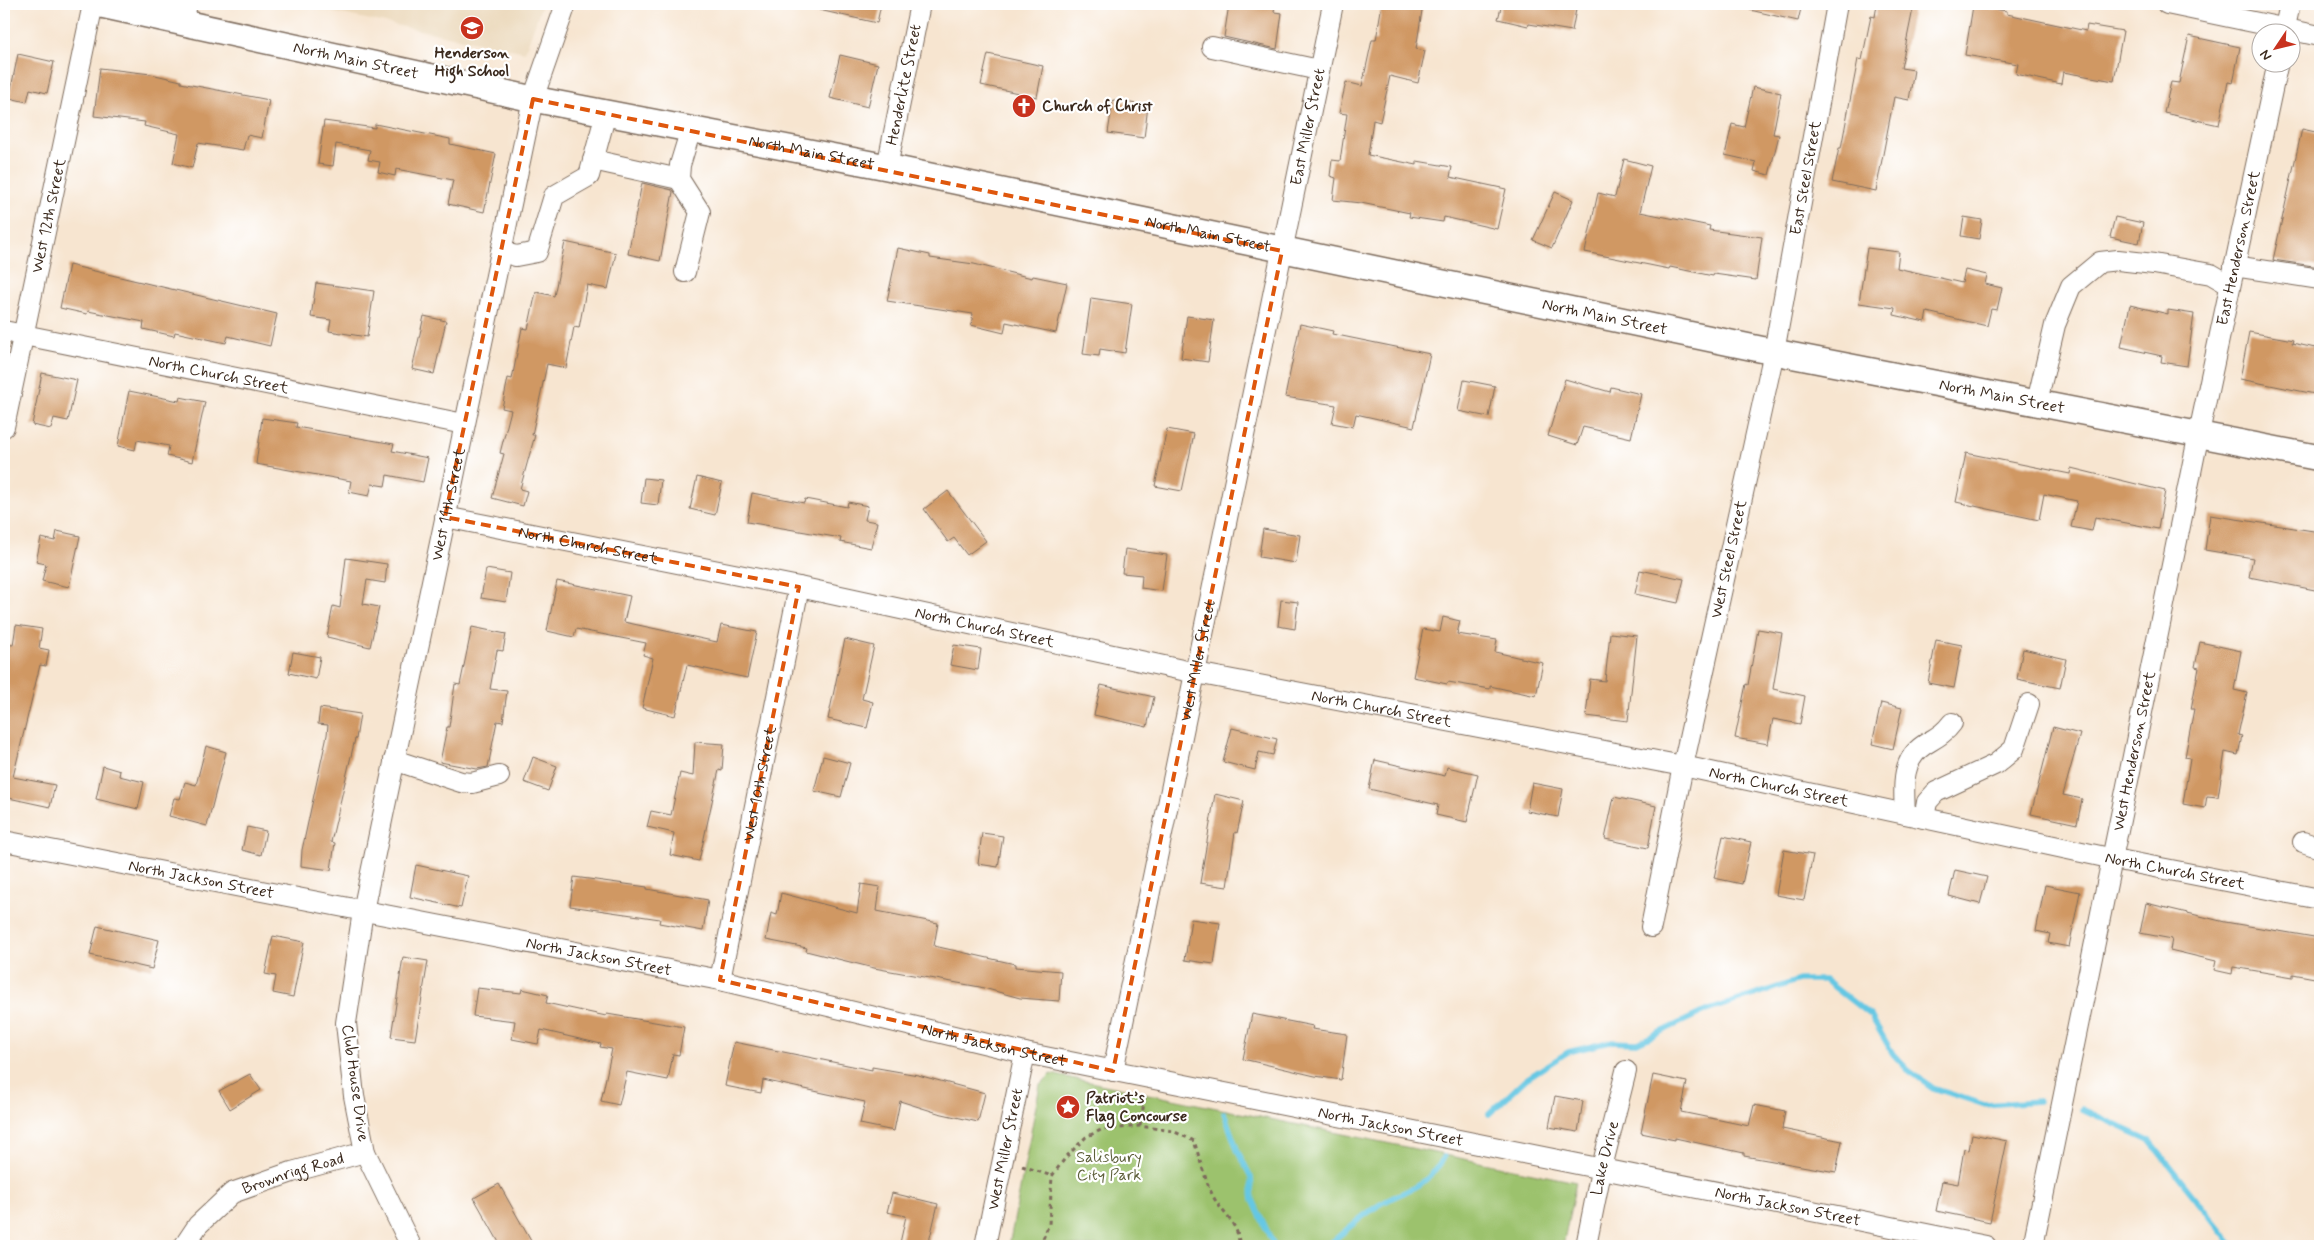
<svg xmlns="http://www.w3.org/2000/svg" width="2324" height="1250" font-family="Mynerve,sans-serif">
	<rect width="100%" height="100%" fill="#fff"/>
	<filter id="ink" filterUnits="userSpaceOnUse"><feTurbulence type="fractalNoise" baseFrequency=".02" numOctaves="2"/><feDisplacementMap in="SourceGraphic" scale="10" xChannelSelector="R" yChannelSelector="G"/><feConvolveMatrix kernelMatrix="1 2 1 2 8 2 1 2 1" color-interpolation-filters="sRGB"/></filter>
	<filter id="wash" filterUnits="userSpaceOnUse"><feTurbulence type="fractalNoise" baseFrequency=".0096" numOctaves="4" result="noise"/><feDisplacementMap in="SourceGraphic" scale="20" xChannelSelector="R" yChannelSelector="G"/><feGaussianBlur stdDeviation="1.12" result="paint"/><feColorMatrix in="noise" values="0 0 0 0 0 0 0 0 0 0 0 0 0 0 0 0 0 1.4 0 .05"/><feComposite in="paint" operator="in"/></filter>
	<g filter="url(#wash)">
		<rect width="100%" height="100%" fill="#f7e5d0"/>
		<polygon fill="#ebd8ba" points="294,4 542,4 525,52"/>
		<polygon fill="#9cc26d" stroke="#6c7646" points="1051,1074 1576,1182 1563,1246 1009,1246 1040,1085"/>
		<g fill="none" stroke-linecap="round" stroke-linejoin="round">
			<g stroke="#65c7e3" stroke-width="5.5">
				<polyline points="2082,1109 2149,1140 2233,1246"/>
				<polyline points="1224,1113 1238,1152 1251,1177 1253,1200 1274,1246"/>
				<polyline points="1489,1114 1526,1079 1568,1052 1609,1042 1637,1043 1703,1012 1799,980 1825,980 1871,1016 1893,1054 1908,1070 1933,1088 1985,1105 2038,1101"/>
				<path d="M1327,1246C1343,1233 1359,1218 1376,1207C1405,1188 1425,1191 1444,1157"/>
			</g>
		</g>
		<g id="blocks">
			<g fill="#d09863">
				<polygon points="820,4 881,4 877,23 819,10"/>
				<polygon points="1229,4 1275,4 1274,12 1282,13 1277,49 1224,37"/>
				<polygon points="1382,4 1423,4 1416,49 1425,51 1418,83 1390,76 1380,122 1373,120 1368,155 1417,165 1417,161 1452,167 1450,177 1506,189 1497,229 1444,217 1443,222 1409,217 1410,213 1361,203 1333,200 1336,178 1330,176 1332,160 1340,161 1347,114 1339,113 1346,82 1362,86 1372,40 1376,40"/>
				<polygon points="1502,4 1577,4 1572,31 1529,24 1528,26 1498,19"/>
				<polygon points="1750,4 1802,4 1798,21 1750,10"/>
				<polygon points="1877,4 1914,4 1901,68 1914,70 1909,100 1894,97 1876,191 1832,182 1839,148 1841,148 1858,59 1862,60 1871,16 1875,17"/>
				<polygon points="1973,6 2007,11 2007,14 2086,31 2087,25 2123,31 2114,81 2063,72 2061,84 2016,74 2018,64 1965,55"/>
				<polygon points="2189,36 2240,47 2233,83 2228,82 2219,125 2164,113 2171,82 2179,83"/>
				<polygon points="18,54 54,62 47,93 30,89 27,102 9,98"/>
				<polygon points="988,54 1043,66 1037,97 981,85"/>
				<polygon points="840,55 878,64 868,107 830,98"/>
				<polygon points="100,68 151,74 181,81 181,83 269,100 262,138 247,135 243,150 198,143 192,168 173,163 179,134 144,126 145,122 94,116"/>
				<polygon points="1753,87 1781,93 1773,134 1779,135 1769,175 1754,171 1756,162 1725,155 1732,124 1744,127"/>
				<polygon points="1113,100 1148,106 1144,138 1108,133"/>
				<polygon points="324,121 375,128 375,124 450,139 450,144 496,154 484,212 448,204 453,180 396,169 395,176 378,172 380,162 368,160 370,150 336,144 333,166 318,164"/>
				<polygon points="2302,129 2320,133 2320,267 2273,260"/>
				<polygon points="1624,159 1651,166 1640,212 1710,226 1709,230 1762,237 1756,280 1714,274 1713,276 1670,267 1669,269 1585,252 1598,193 1615,197"/>
				<polygon points="642,183 672,190 673,192 660,261 628,254"/>
				<polygon points="1555,192 1573,200 1552,248 1533,240"/>
				<polygon points="1964,217 1982,220 1979,239 1961,236"/>
				<polygon points="2115,217 2143,223 2139,243 2110,237"/>
				<polygon points="565,242 616,253 608,289 587,285 579,328 574,327 566,368 547,364 532,435 535,435 520,489 527,491 523,506 492,498 504,454 500,453 511,410 502,408 508,378 512,379 522,328 528,329 536,292 554,296"/>
				<polygon points="898,248 930,255 930,258 974,264 1032,278 1033,276 1067,283 1056,333 1006,322 1004,333 971,325 973,314 887,301"/>
				<polygon points="1867,248 1899,252 1897,268 1962,283 1965,270 1987,275 1985,284 2002,288 1997,310 1991,309 1987,326 1927,312 1925,322 1894,315 1895,308 1859,303"/>
				<polygon points="69,265 277,314 270,346 228,336 226,343 175,332 174,336 143,329 144,322 88,311 87,314 60,308"/>
				<polygon points="316,283 374,291 367,337 329,331 331,320 311,317"/>
				<polygon points="1091,298 1132,304 1125,353 1100,349 1099,356 1083,354"/>
				<polygon points="2130,305 2168,314 2168,310 2194,314 2187,366 2161,362 2162,356 2121,347"/>
				<polygon points="424,316 446,321 434,374 412,369"/>
				<polygon points="1187,316 1214,320 1208,362 1181,358"/>
				<polygon points="1300,324 1333,331 1332,334 1430,354 1414,427 1356,414 1353,427 1332,423 1336,405 1285,397"/>
				<polygon points="2249,332 2293,340 2292,343 2320,349 2320,395 2240,379"/>
				<polygon points="42,373 77,380 68,421 54,418 51,429 32,425"/>
				<polygon points="1565,379 1610,392 1611,387 1641,394 1631,438 1583,427 1577,445 1548,436"/>
				<polygon points="1464,380 1495,386 1489,417 1458,411"/>
				<polygon points="129,391 179,401 180,397 205,402 192,462 167,456 169,446 137,440 135,450 118,446"/>
				<polygon points="262,418 297,423 296,427 394,444 392,451 428,458 423,482 387,475 385,486 372,484 369,496 349,492 351,481 256,464"/>
				<polygon points="1167,429 1194,434 1182,491 1155,486"/>
				<polygon points="1966,453 2070,474 2071,468 2165,491 2158,529 2095,517 2092,531 2071,527 2077,501 2044,494 2039,520 1956,502"/>
				<polygon points="697,477 722,483 715,515 690,509"/>
				<polygon points="644,478 661,480 658,505 641,503"/>
				<polygon points="948,491 986,541 967,555 954,538 948,542 924,509"/>
				<polygon points="752,493 804,503 805,499 847,507 848,502 868,506 865,520 877,522 871,548 840,542 841,538 747,522"/>
				<polygon points="2210,515 2320,532 2320,591 2249,577 2253,558 2205,550"/>
				<polygon points="1263,529 1300,535 1296,563 1259,557"/>
				<polygon points="57,531 80,536 69,587 42,581 46,564 36,562 41,538 55,541"/>
				<polygon points="1125,549 1167,555 1162,591 1141,588 1142,575 1122,573"/>
				<polygon points="346,558 387,564 385,583 367,580 363,604 379,607 370,647 327,637 333,606 340,608"/>
				<polygon points="486,569 510,573 506,602 481,598"/>
				<polygon points="1640,570 1684,579 1678,603 1635,594"/>
				<polygon points="557,581 630,596 624,622 717,642 721,625 757,632 747,678 687,665 675,716 642,708 653,658 643,655 646,643 576,629 574,637 547,631"/>
				<polygon points="1281,600 1298,602 1295,629 1278,626"/>
				<polygon points="1443,617 1460,621 1457,634 1497,640 1495,652 1543,663 1536,696 1490,686 1490,689 1448,682 1447,684 1413,677 1423,629 1440,632"/>
				<polygon points="16,625 42,629 39,648 49,650 46,666 40,665 13,777 55,785 50,807 4,797 4,644 13,645"/>
				<polygon points="472,627 506,634 503,651 497,650 490,689 507,691 503,722 497,721 488,767 477,769 440,762 447,727 449,727 455,684 460,685"/>
				<polygon points="1758,629 1782,633 1773,689 1805,696 1800,724 1773,719 1768,744 1735,738 1746,684 1748,685"/>
				<polygon points="1610,633 1637,636 1628,721 1586,716 1590,679 1605,681"/>
				<polygon points="845,639 874,646 862,699 873,702 867,728 828,719"/>
				<polygon points="1936,640 1962,645 1954,688 1928,683"/>
				<polygon points="2200,642 2241,651 2234,690 2247,693 2238,735 2242,736 2238,755 2225,752 2218,797 2207,796 2205,808 2183,804 2190,758 2185,757 2194,709 2191,709 2199,668 2195,667"/>
				<polygon points="954,645 981,649 978,670 950,665"/>
				<polygon points="2023,649 2066,659 2060,688 2017,679"/>
				<polygon points="293,652 320,657 316,679 289,673"/>
				<polygon points="1101,685 1154,697 1147,727 1094,715"/>
				<polygon points="1881,703 1902,708 1893,749 1872,744"/>
				<polygon points="320,708 360,714 356,739 355,739 331,842 335,843 331,870 301,866 302,850 327,735 328,725 318,724"/>
				<polygon points="2053,727 2080,734 2063,795 2082,799 2077,824 2031,814"/>
				<polygon points="1232,728 1277,739 1273,755 1259,752 1255,770 1223,762"/>
				<polygon points="695,742 724,744 722,771 719,770 699,861 670,855 674,833 647,827 651,811 671,815 680,773 693,776"/>
				<polygon points="206,746 226,752 207,826 169,816 174,798 180,799 185,782 196,785"/>
				<polygon points="823,756 850,763 841,797 814,791"/>
				<polygon points="533,757 557,766 548,791 524,782"/>
				<polygon points="1375,760 1445,776 1447,767 1478,774 1467,822 1436,815 1438,805 1369,789"/>
				<polygon points="103,766 120,771 119,776 144,782 138,809 96,799"/>
				<polygon points="1532,783 1563,789 1558,817 1527,811"/>
				<polygon points="1215,794 1244,801 1237,833 1235,832 1227,887 1200,883"/>
				<polygon points="1614,797 1656,806 1648,848 1605,839"/>
				<polygon points="247,827 266,831 261,855 242,850"/>
				<polygon points="982,833 1003,836 998,867 978,864"/>
				<polygon points="1723,836 1751,842 1742,884 1714,878"/>
				<polygon points="1784,850 1813,855 1804,900 1776,895"/>
				<polygon points="416,865 468,876 461,908 410,897"/>
				<polygon points="1955,870 1987,877 1980,904 1949,896"/>
				<polygon points="574,877 647,887 647,889 708,900 703,931 659,923 660,919 570,906"/>
				<polygon points="861,884 880,887 877,911 938,923 934,946 1015,964 1015,967 1061,971 1059,1001 1020,998 980,987 874,968 806,951 807,948 766,940 771,913 777,915 781,893 857,913"/>
				<polygon points="2045,885 2080,892 2069,947 2048,943 2050,934 2036,931"/>
				<polygon points="2146,903 2225,922 2320,938 2320,979 2293,974 2293,977 2233,967 2232,974 2214,970 2216,961 2170,950 2172,939 2140,933"/>
				<polygon points="1191,919 1220,923 1214,964 1185,960"/>
				<polygon points="97,926 159,940 152,969 90,955"/>
				<polygon points="273,936 304,942 293,997 273,993 276,976 265,974"/>
				<polygon points="403,957 428,961 415,1040 391,1037"/>
				<polygon points="477,988 521,993 522,989 548,995 546,1003 606,1016 607,1014 684,1027 679,1055 673,1054 668,1080 627,1072 619,1105 601,1101 612,1049 600,1047 601,1044 541,1030 538,1044 512,1039 515,1021 473,1016"/>
				<polygon points="1252,1014 1313,1026 1312,1029 1347,1034 1341,1080 1315,1076 1243,1059"/>
				<polygon points="734,1042 872,1070 872,1067 918,1075 985,1093 978,1122 938,1113 900,1101 894,1131 860,1124 865,1102 763,1080 761,1093 725,1086"/>
				<polygon points="250,1074 261,1090 230,1109 219,1091"/>
				<polygon points="1653,1075 1687,1082 1681,1112 1749,1126 1754,1105 1785,1111 1782,1129 1842,1141 1836,1172 1744,1156 1744,1153 1675,1138 1675,1140 1641,1133"/>
				<polygon points="1555,1096 1583,1101 1578,1132 1549,1127"/>
				<polygon points="1972,1134 2007,1141 1990,1222 1936,1211 1942,1181 1958,1184 1964,1149 1969,1150"/>
				<polygon points="499,1184 531,1241 521,1246 501,1246 474,1198"/>
				<polygon points="892,1193 938,1204 928,1246 900,1243 906,1216 887,1212"/>
			</g>
		</g>
	</g>
	<g filter="url(#ink)">
		<use href="#blocks" fill-opacity="0" stroke="#7d6b5c" stroke-width="1"/>
		<g fill="none" stroke-linecap="round" stroke-linejoin="round">
			<g stroke="#7d6b5c" stroke-width="22">
				<g id="minor">
					<polyline points="2167,4 2320,36"/>
					<polyline points="183,23 187,4"/>
					<polyline points="2284,32 2290,4"/>
					<polyline points="1212,47 1319,70"/>
					<polyline points="593,160 679,179"/>
					<path id="s1" d="M887,167L920,4"/>
					<polyline points="501,252 516,256 537,252 554,196 589,176 606,113"/>
					<polyline points="2234,266 2320,279"/>
					<polyline points="685,272 700,212 679,179 680,165 691,129"/>
					<path id="s2" d="M4,331L464,424"/>
					<polyline points="2037,402 2055,325 2071,286 2100,262 2118,260 2154,264 2211,274 2230,285"/>
					<path id="s3" d="M4,427L93,4"/>
					<path id="s4" d="M445,517L799,587L1196,673L1683,766L2114,859L2320,899"/>
					<polyline points="394,760 461,782 472,783 499,776"/>
					<path d="M1905,814C1904,788 1900,761 1924,745C1935,738 1944,734 1952,723"/>
					<polyline points="1924,818 1927,802 1936,792 1996,764 2014,749 2029,704"/>
					<path id="s5" d="M4,841L720,980L1025,1053L1986,1246"/>
					<polyline points="2303,842 2320,848"/>
					<path id="s6" d="M1651,927L1683,766L1774,352L1837,4"/>
					<path id="s7" d="M720,980L799,587"/>
					<path id="s8" d="M1113,1071L1333,4"/>
					<path id="s9" d="M184,1246L198,1225L232,1193L292,1172L365,1152"/>
					<path id="s10" d="M411,1246L365,1152L354,1096L346,1023L363,911L533,99L566,4"/>
					<path id="s11" d="M985,1246L1025,1053"/>
					<path id="s12" d="M1586,1246L1601,1171L1626,1071"/>
					<path id="s13" d="M2033,1246L2199,433L2278,62"/>
				</g>
			</g>
			<g stroke="#7d6b5c" stroke-width="28">
				<g id="major">
					<path id="s14" d="M97,4L533,99L887,167L1774,352L2320,458"/>
				</g>
			</g>
			<g stroke="#7d6b5c" stroke-width="3" stroke-dasharray="4 4" stroke-linecap="butt">
				<polyline points="1140,1126 1145,1097"/>
				<polyline points="1022,1166 1052,1176"/>
				<path d="M1040,1246L1049,1224L1052,1176L1066,1157L1086,1137L1101,1130L1140,1126L1173,1131L1194,1141C1200,1159 1205,1180 1213,1196C1222,1214 1240,1224 1239,1246"/>
			</g>
			<use href="#minor" stroke="#fff" stroke-width="20"/>
			<use href="#major" stroke="#fff" stroke-width="25"/>
		</g>
	</g>
	<path fill="none" stroke="#df570d" stroke-width="4" stroke-dasharray="10 6" stroke-linejoin="round" d="M533,99L1282,251L1113,1071L720,980L799,587L445,517Z"/>
	<defs>
		<g id="school-disc" transform="scale(1.25)"><circle r="9.5" fill="#c8321e" stroke="#fff"/><path d="M0-5L7-2L0 1L-7-2ZM-4 1L0 2.5L4 1V4Q0 6-4 4Z" fill="#fff"/></g>
		<g id="church-disc" transform="scale(1.25)"><circle r="9.5" fill="#c8321e" stroke="#fff"/><path d="M-1.2-6h2.4v3.5h3.3v2.4h-3.3V6h-2.4V-.1h-3.3v-2.4h3.3Z" fill="#fff"/></g>
		<g id="sight-disc" transform="scale(1.25)"><circle r="9.5" fill="#c8321e" stroke="#fff"/><path d="M0-6L1.8-2.2L6-1.7L2.9 1.2L3.7 5.4L0 3.3L-3.7 5.4L-2.9 1.2L-6-1.7L-1.8-2.2Z" fill="#fff"/></g>
	</defs>
	<g fill-rule="evenodd">
		<use href="#school-disc" x="472" y="28"/>
		<use href="#church-disc" x="1024" y="106"/>
		<use href="#sight-disc" x="1068" y="1107"/>
	</g>
	<g text-anchor="middle" dominant-baseline="central" stroke-width="4.5" stroke-linejoin="round" paint-order="stroke">
		<g font-size="16" font-weight="bold" fill="#3b2a1e" stroke="#fff" text-anchor="start">
			<text x="472" y="53" text-anchor="middle">Henderson<tspan x="472" dy="18">High School</tspan></text>
			<text x="1042" y="106">Church of Christ</text>
			<text x="1086" y="1098">Patriot’s<tspan x="1086" dy="18">Flag Concourse</tspan></text>
		</g>
		<g font-size="16" fill="#3b2a1e" stroke="#fff">
			<text stroke="none"><textPath href="#s14" startOffset="265">North Main Street</textPath></text>
			<text stroke="none"><textPath href="#s1" startOffset="84">Henderlite Street</textPath></text>
			<text stroke="none"><textPath href="#s8" startOffset="964">East Miller Street</textPath></text>
			<text stroke="none"><textPath href="#s14" startOffset="730">North Main Street</textPath></text>
			<text stroke="none"><textPath href="#s6" startOffset="765">East Steel Street</textPath></text>
			<text stroke="none"><textPath href="#s3" startOffset="216">West 12th Street</textPath></text>
			<text stroke="none"><textPath href="#s14" startOffset="1135">North Main Street</textPath></text>
			<text stroke="none"><textPath href="#s13" startOffset="1019">East Henderson Street</textPath></text>
			<text stroke="none"><textPath href="#s14" startOffset="1540">North Main Street</textPath></text>
			<text stroke="none"><textPath href="#s2" startOffset="219">North Church Street</textPath></text>
			<text stroke="none"><textPath href="#s14" startOffset="1945">North Main Street</textPath></text>
			<text stroke="none"><textPath href="#s10" startOffset="764">West 11th Street</textPath></text>
			<text stroke="none"><textPath href="#s4" startOffset="146">North Church Street</textPath></text>
			<text stroke="none"><textPath href="#s6" startOffset="376">West Steel Street</textPath></text>
			<text stroke="none"><textPath href="#s4" startOffset="551">North Church Street</textPath></text>
			<text stroke="none"><textPath href="#s8" startOffset="419">West Miller Street</textPath></text>
			<text stroke="none"><textPath href="#s4" startOffset="956">North Church Street</textPath></text>
			<text stroke="none"><textPath href="#s13" startOffset="505">West Henderson Street</textPath></text>
			<text stroke="none"><textPath href="#s7" startOffset="200">West 10th Street</textPath></text>
			<text stroke="none"><textPath href="#s4" startOffset="1361">North Church Street</textPath></text>
			<text stroke="none"><textPath href="#s4" startOffset="1766">North Church Street</textPath></text>
			<text stroke="none"><textPath href="#s5" startOffset="201">North Jackson Street</textPath></text>
			<text stroke="none"><textPath href="#s5" startOffset="606">North Jackson Street</textPath></text>
			<text stroke="none"><textPath href="#s5" startOffset="1011">North Jackson Street</textPath></text>
			<text transform="translate(355 1083) rotate(82)">Club House Drive</text>
			<text stroke="none"><textPath href="#s5" startOffset="1416">North Jackson Street</textPath></text>
			<text stroke="none"><textPath href="#s11" startOffset="99">West Miller Street</textPath></text>
			<text stroke="none"><textPath href="#s12" startOffset="90">Lake Drive</textPath></text>
			<text stroke="none"><textPath href="#s9" startOffset="136">Brownrigg Road</textPath></text>
			<text stroke="none"><textPath href="#s5" startOffset="1821">North Jackson Street</textPath></text>
		</g>
		<g font-size="16" fill="#5d5f3a" stroke="#fff">
			<text x="1109" y="1157">Salisbury<tspan x="1109" dy="18">City Park</tspan></text>
		</g>
	</g>
	<rect width="2324" height="1250" fill="none" stroke="#fff" stroke-width="20"/>
	<g transform="translate(2276 48) rotate(235)"><circle r="24" fill="#ffffff" stroke="#b1aaa5"/>
	<path d="M0-4L9 19L0 12L-9 19Z" fill="#c8321e"/>
	<text y="-8" font-size="14" font-weight="bold" text-anchor="middle" fill="#3b2a1e">N</text>
	</g>
</svg>
